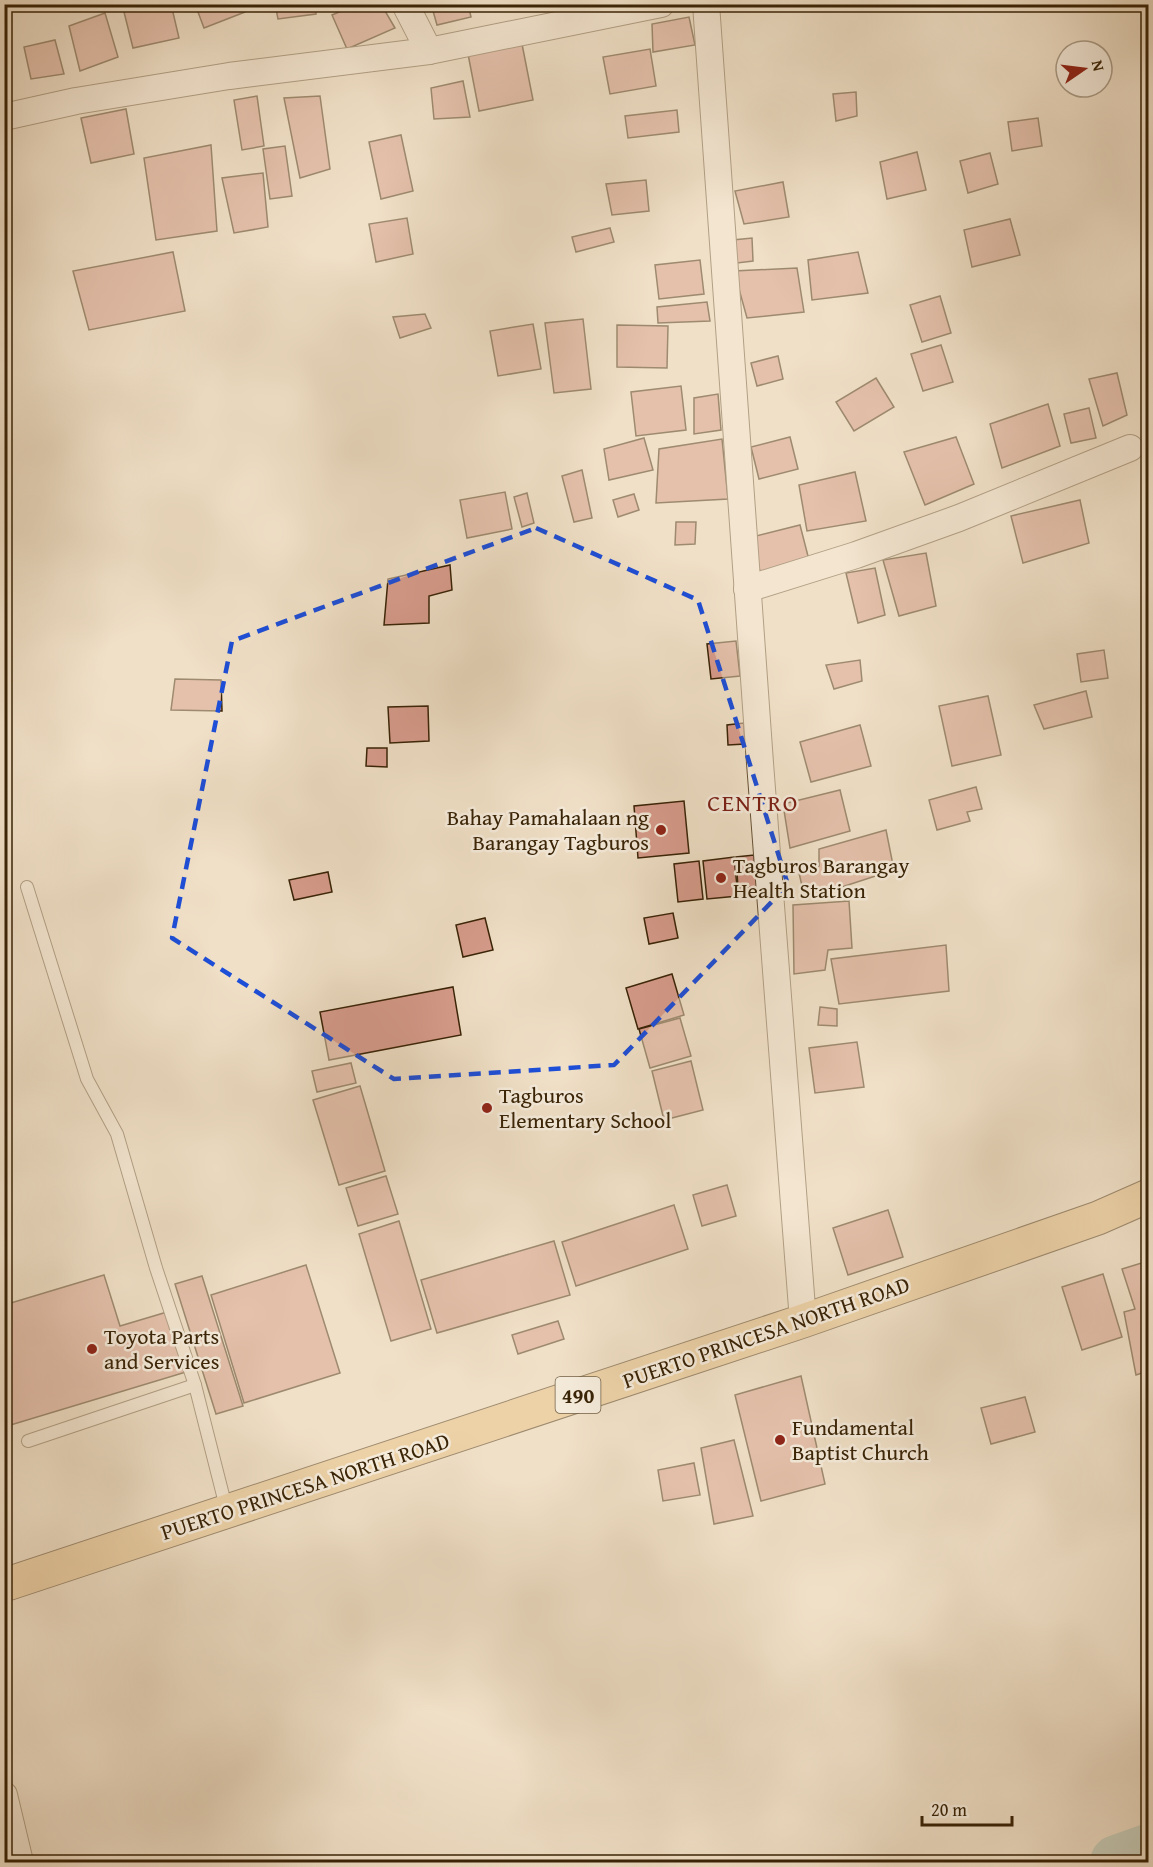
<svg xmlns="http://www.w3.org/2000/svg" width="1153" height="1867" font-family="'Gentium Book Plus',serif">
	<rect width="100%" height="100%" fill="#f0e0c7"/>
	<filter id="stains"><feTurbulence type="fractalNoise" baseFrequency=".00333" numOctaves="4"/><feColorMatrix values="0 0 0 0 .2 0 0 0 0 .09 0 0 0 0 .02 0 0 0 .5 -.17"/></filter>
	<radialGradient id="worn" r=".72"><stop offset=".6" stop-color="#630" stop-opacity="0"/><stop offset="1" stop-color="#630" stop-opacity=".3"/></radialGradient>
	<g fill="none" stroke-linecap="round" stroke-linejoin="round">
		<polyline stroke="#9bbdb1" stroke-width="54" points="1117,1862 1148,1851"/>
	</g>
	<g fill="#d79c8c" stroke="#392306" stroke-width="1.5">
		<polygon points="122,4 171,4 179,38 133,48"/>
		<polygon points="195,4 242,4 245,12 204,28"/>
		<polygon points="275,4 315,4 316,14 278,19"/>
		<polygon points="358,4 381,4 395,28 347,49 332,15"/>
		<polygon points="431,4 468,4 471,17 437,25"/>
		<polygon points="105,13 118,57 80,71 69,26"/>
		<polygon points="689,17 695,45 653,52 652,24"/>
		<polygon points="55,40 64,74 31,79 24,47"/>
		<polygon points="522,44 533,100 479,111 468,54"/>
		<polygon points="650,49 656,86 610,94 603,57"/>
		<polygon points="463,81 470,117 434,119 431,88"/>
		<polygon points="856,92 857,116 836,121 833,94"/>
		<polygon points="257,96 264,146 242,150 234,100"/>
		<polygon points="320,96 330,169 300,178 284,98"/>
		<polygon points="126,109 134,154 91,163 81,118"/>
		<polygon points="677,110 679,132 628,138 625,116"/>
		<polygon points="1038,118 1042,146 1012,151 1008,122"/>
		<polygon points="401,135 413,191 381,199 369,142"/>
		<polygon points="211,145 217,231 156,240 144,158"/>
		<polygon points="285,146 292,196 270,199 263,149"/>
		<polygon points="917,152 926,190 887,199 880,162"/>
		<polygon points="990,153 998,184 968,193 960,161"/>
		<polygon points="263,173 268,227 234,233 222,178"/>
		<polygon points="646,180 649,211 612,215 606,184"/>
		<polygon points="783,182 789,217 744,224 735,191"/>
		<polygon points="407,218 413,254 376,262 369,224"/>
		<polygon points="1010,219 1020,255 972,267 964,230"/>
		<polygon points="610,228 614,242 576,252 572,237"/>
		<polygon points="752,238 753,261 737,263 733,240"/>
		<polygon points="173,252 185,311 89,330 73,271"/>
		<polygon points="858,252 868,293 812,300 808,260"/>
		<polygon points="700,260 704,294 659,299 655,265"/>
		<polygon points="797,268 804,312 747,318 734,271"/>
		<polygon points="940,296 951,333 922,342 910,305"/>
		<polygon points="707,302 710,321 658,323 657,307"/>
		<polygon points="425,314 431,328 400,338 393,317"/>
		<polygon points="583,319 591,389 554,393 545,323"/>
		<polygon points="533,324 541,369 498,376 490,331"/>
		<polygon points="617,325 668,326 667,368 617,367"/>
		<polygon points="941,345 953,382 923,391 911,354"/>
		<polygon points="778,356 783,379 757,386 751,363"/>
		<polygon points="1117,373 1127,415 1103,426 1089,379"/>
		<polygon points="876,378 894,407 854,431 836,402"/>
		<polygon points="681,386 686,430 636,436 631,392"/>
		<polygon points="718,394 721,430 694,434 694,398"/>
		<polygon points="1048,404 1060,446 1002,468 990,424"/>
		<polygon points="1089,408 1096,438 1071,443 1064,414"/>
		<polygon points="790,437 798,469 759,479 751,447"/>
		<polygon points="956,437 974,484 925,505 904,452"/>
		<polygon points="644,438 653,470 609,480 604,449"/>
		<polygon points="722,439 728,499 656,503 659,449"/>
		<polygon points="582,470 592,518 574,522 562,476"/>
		<polygon points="855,472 866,521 807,531 799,485"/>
		<polygon points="505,492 512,529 467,538 460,500"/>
		<polygon points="527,493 534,523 522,527 514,497"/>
		<polygon points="634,494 639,510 618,517 613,500"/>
		<polygon points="1080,500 1089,543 1023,563 1011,516"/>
		<polygon points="676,522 696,522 695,544 675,545"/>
		<polygon points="800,525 809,560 760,572 752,537"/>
		<polygon points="926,553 936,606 899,616 883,560"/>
		<polygon points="450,565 452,590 429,596 429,623 384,625 388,579"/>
		<polygon points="875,568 885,615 858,623 846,573"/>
		<polygon points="736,641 740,676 711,679 707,644"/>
		<polygon points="1104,650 1108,678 1081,682 1077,654"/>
		<polygon points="860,660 862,681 834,689 826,665"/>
		<polygon points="175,679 221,680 222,711 171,710"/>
		<polygon points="1086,691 1092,717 1044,729 1034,705"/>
		<polygon points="988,696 1001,755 952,766 939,706"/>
		<polygon points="428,706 429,741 390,743 388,707"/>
		<polygon points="744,723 745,744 728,745 727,725"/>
		<polygon points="860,725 871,766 811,782 800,742"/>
		<polygon points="367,748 387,748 387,767 366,766"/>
		<polygon points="976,787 982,809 967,812 970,821 937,830 929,800"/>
		<polygon points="840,790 850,831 790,848 783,804"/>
		<polygon points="684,801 689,853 638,858 634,806"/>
		<polygon points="886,830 894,870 805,899 799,873 819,866 819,849"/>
		<polygon points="754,855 757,887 738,888 736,857"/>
		<polygon points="734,857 738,896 707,899 703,861"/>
		<polygon points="699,861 703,899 678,902 674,864"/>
		<polygon points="328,872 332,892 294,900 289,880"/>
		<polygon points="849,901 852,948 828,950 825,970 794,974 793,905"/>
		<polygon points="673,913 678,938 649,944 644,918"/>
		<polygon points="485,918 493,950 463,957 456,925"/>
		<polygon points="946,945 949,991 839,1004 831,959"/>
		<polygon points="672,974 684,1015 638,1029 626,988"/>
		<polygon points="453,987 461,1035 329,1060 320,1012"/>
		<polygon points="820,1007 837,1009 837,1026 818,1025"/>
		<polygon points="680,1018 691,1056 650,1068 639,1029"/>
		<polygon points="857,1042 864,1087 815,1093 809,1048"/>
		<polygon points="691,1061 703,1110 664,1120 652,1071"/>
		<polygon points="351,1063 356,1083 317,1092 312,1071"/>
		<polygon points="360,1086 385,1171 339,1185 313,1100"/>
		<polygon points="386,1176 398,1214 358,1226 346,1188"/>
		<polygon points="727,1185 736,1216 702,1226 693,1195"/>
		<polygon points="674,1205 688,1249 576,1286 562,1242"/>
		<polygon points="888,1210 903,1257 848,1275 833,1228"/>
		<polygon points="399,1221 431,1329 391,1341 359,1234"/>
		<polygon points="554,1241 570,1295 437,1333 421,1280"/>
		<polygon points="1148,1261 1148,1371 1136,1375 1124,1312 1135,1309 1122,1269"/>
		<polygon points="306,1265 340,1373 244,1403 211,1295"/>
		<polygon points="1103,1274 1122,1337 1082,1350 1062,1287"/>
		<polygon points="104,1275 120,1326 167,1312 186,1372 4,1427 4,1305"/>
		<polygon points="202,1276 243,1406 216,1414 175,1284"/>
		<polygon points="558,1321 564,1339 518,1354 512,1335"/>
		<polygon points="801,1376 825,1484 761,1501 735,1395"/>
		<polygon points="1025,1397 1035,1432 991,1444 981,1408"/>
		<polygon points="734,1440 753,1516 714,1524 701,1448"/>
		<polygon points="694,1463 700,1495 663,1501 658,1470"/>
	</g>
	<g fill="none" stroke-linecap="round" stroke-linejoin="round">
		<g stroke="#675236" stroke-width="14">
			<g id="service">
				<polyline points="27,887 87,1079 117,1134 156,1268 195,1385 227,1511"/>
				<polyline points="28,1441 195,1385"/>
			</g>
		</g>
		<g stroke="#675236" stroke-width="28">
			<g id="minor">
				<polyline points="405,4 429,51"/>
				<polyline points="706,4 760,763 803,1321"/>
				<polyline points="4,117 76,101 229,76 429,51 661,4"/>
				<polyline points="747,589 856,555 959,518 1130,448"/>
				<polyline points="4,1795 20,1862"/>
			</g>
		</g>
		<g stroke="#392306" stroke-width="35">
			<polyline id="primary" points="4,1585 803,1321 1098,1218 1148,1196"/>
		</g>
		<use href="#service" stroke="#f5ebdb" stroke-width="12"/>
		<use href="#minor" stroke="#f5ebdb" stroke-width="26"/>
		<use href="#primary" stroke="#e8c084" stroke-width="33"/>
	</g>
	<path d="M0 0H1153V1867H0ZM536,528L698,600L788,885L614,1065L394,1079L172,938L232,641Z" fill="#f0e0c7" fill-opacity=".55" fill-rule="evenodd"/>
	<path fill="none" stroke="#1d4ed8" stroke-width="4.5" stroke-dasharray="12 8" stroke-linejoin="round" d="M536,528L698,600L788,885L614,1065L394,1079L172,938L232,641Z"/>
	<g fill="#8f2418" stroke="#f5ebdb" stroke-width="2">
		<circle cx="661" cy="830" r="6"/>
		<circle cx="721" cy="878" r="6"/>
		<circle cx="487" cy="1108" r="6"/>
		<circle cx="92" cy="1349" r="6"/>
		<circle cx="780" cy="1440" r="6"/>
	</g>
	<g text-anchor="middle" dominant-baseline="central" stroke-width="5" stroke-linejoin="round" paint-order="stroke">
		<rect fill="#f5ebdb" stroke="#715f46" stroke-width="1.5" x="555.5" y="1377" width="45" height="36" rx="4.5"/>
		<g font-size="21" font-weight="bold" fill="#392306">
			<text x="578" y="1395">490</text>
		</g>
		<g font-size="22" fill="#392306" stroke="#f5ebdb" text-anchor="start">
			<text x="649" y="817" text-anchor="end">Bahay Pamahalaan ng<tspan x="649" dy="25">Barangay Tagburos</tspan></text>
			<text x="733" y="865">Tagburos Barangay<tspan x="733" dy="25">Health Station</tspan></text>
			<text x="499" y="1095">Tagburos<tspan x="499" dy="25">Elementary School</tspan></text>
			<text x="104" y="1336">Toyota Parts<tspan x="104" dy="25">and Services</tspan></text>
			<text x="792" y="1427">Fundamental<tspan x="792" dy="25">Baptist Church</tspan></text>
		</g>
		<g font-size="22" fill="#392306" stroke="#f5ebdb">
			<text transform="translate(766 1332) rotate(-19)">PUERTO PRINCESA NORTH ROAD</text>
			<text transform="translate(305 1486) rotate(-18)">PUERTO PRINCESA NORTH ROAD</text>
		</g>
		<g font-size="24" letter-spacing="1.5" fill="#7a1f14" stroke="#f5ebdb">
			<text x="753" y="802">CENTRO</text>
		</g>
	</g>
	<rect width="1153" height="1867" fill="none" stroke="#f0e0c7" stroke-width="24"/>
	<rect x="6" y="6" width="1141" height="1855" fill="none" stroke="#392306" stroke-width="3"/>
	<rect x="12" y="12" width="1129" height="1843" fill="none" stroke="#392306" stroke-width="1.5"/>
	<g transform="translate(1084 69) rotate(76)"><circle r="28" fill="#f5ebdb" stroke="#aa9b86" stroke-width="1.5"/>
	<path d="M0-4.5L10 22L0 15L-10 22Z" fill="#8f2418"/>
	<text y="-9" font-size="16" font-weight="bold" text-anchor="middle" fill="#392306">N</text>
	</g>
	<path d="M922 1816v9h90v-9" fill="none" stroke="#392306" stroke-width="3"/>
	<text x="931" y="1816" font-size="18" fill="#392306" stroke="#f5ebdb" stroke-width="4.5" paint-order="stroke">20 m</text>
	<rect width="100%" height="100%" filter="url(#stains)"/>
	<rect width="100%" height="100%" fill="url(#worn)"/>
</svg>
